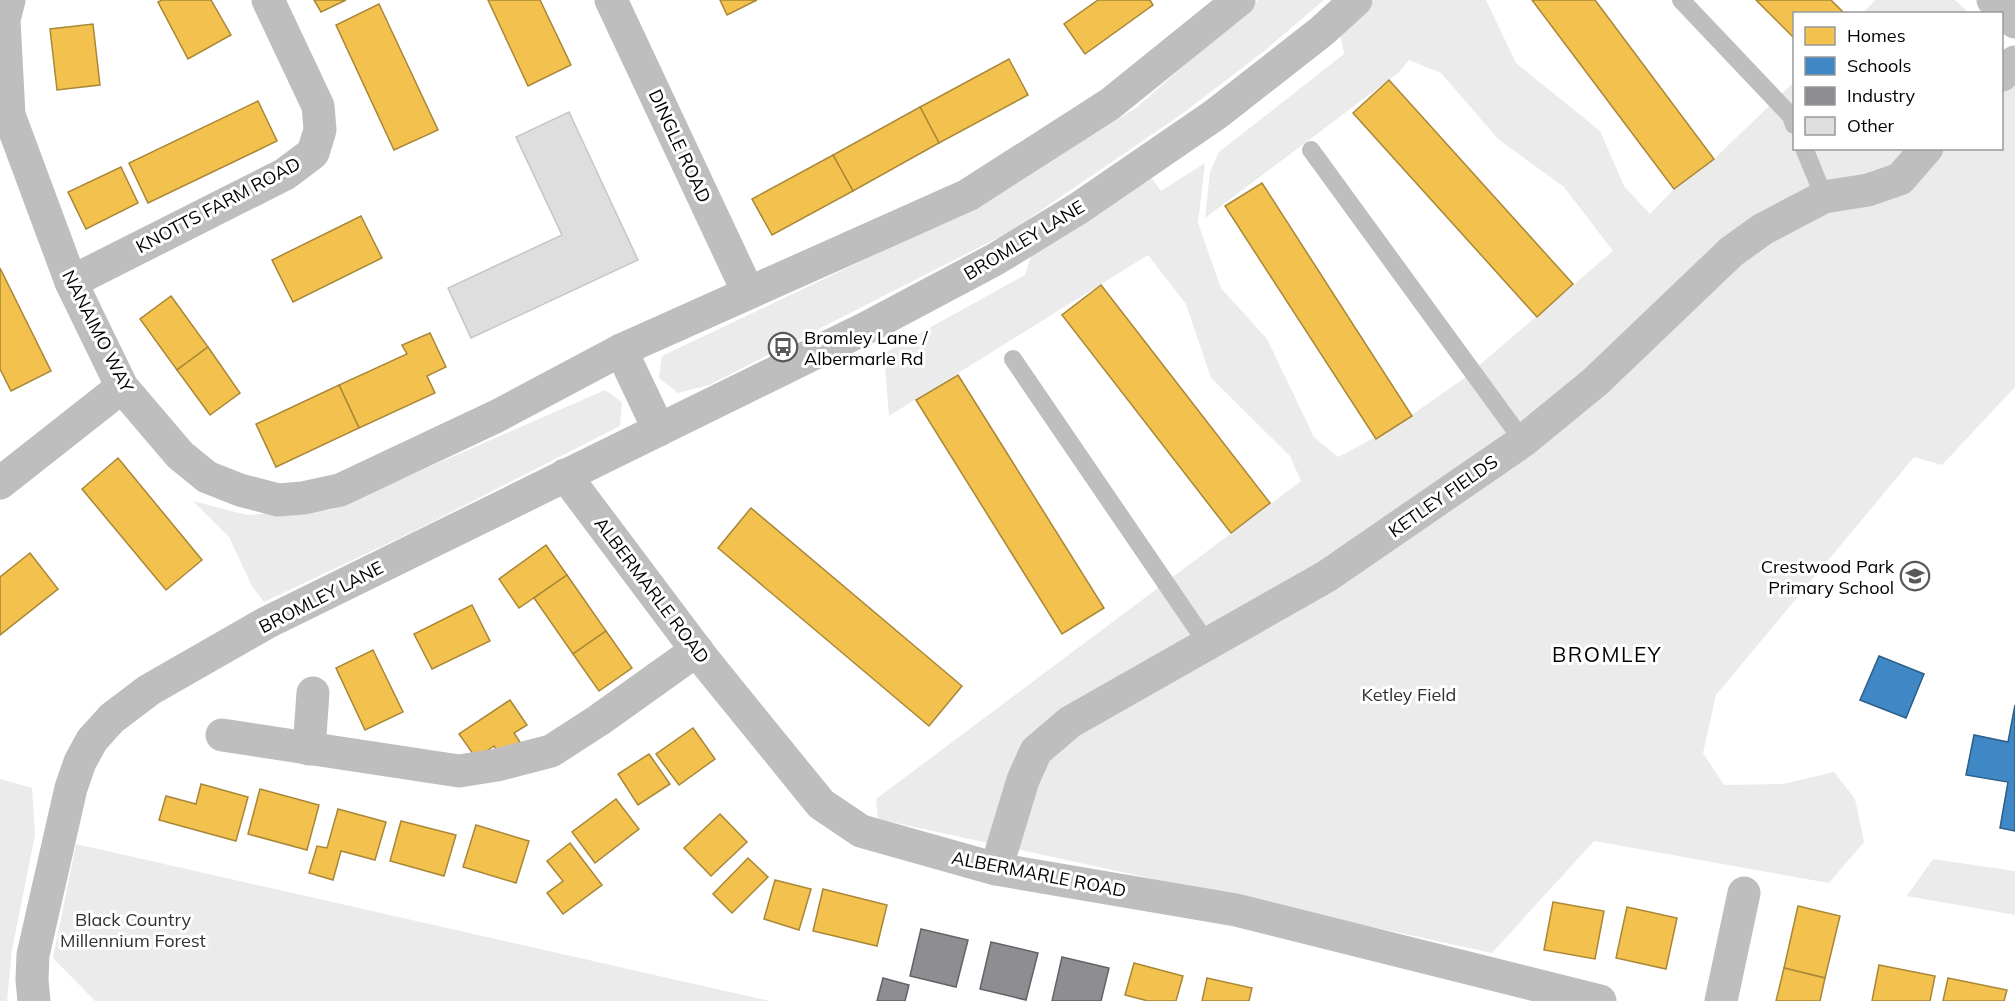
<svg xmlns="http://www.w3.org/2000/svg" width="2015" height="1001" font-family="Mulish,sans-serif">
	<rect width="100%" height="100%" fill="#fff"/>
	<g fill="#ebebeb">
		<polygon points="1258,0 1324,0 1263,52 1179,116 1011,231 709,385 678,393 659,378 662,356 973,208 1136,108"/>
		<polygon points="1374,0 1486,0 1516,63 1600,131 1624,186 1650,214 1674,189 1714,159 1794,82 1794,148 2002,148 2002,47 2015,60 2015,387 1942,465 1914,457 1716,695 1703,753 1724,785 1783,784 1834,772 1855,799 1864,842 1829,883 1594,841 1492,953 878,819 876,799 1301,481 1290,456 1211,378 1186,304 1148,255 889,416 884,353 1025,275 1031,256 1149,174 1161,191 1205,163 1198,223 1221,288 1267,339 1314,437 1338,457 1393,428 1463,379 1613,251 1564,187 1498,139 1441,73 1409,60 1398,73 1205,218 1210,172 1219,152 1344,54 1339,30"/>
		<polygon points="1875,0 1955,0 1969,13 1863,13"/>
		<polygon points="605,390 622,402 620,426 412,532 264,602 252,586 229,537 193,501 247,515 331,510"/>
		<polygon points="0,779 32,788 35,835 12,950 7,1001 0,1001"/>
		<polygon points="76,844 770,1001 95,1001 53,958"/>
		<polygon points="1933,859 2015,871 2015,915 1907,896"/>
	</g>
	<g fill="#f2c14e" stroke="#a98737" stroke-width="1.5">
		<polygon points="162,0 211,0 231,35 188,59 158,2"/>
		<polygon points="314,0 346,0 321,12"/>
		<polygon points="488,0 540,0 571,65 528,86"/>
		<polygon points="720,0 757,0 727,15"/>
		<polygon points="1098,0 1150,0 1153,5 1085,54 1064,24"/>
		<polygon points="1532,0 1595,0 1714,159 1674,189"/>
		<polygon points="1756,0 1831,0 1845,14 1794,14 1794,38"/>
		<polygon points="379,4 438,130 394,150 336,25"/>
		<polygon points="93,24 100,85 57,90 50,29"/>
		<polygon points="1009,59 1028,95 939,143 920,107"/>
		<polygon points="1389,80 1573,284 1537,317 1353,113"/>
		<polygon points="258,101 277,141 148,203 129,163"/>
		<polygon points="920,107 939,143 853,191 833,155"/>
		<polygon points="833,155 853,191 772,235 752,199"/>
		<polygon points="121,167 138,203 86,229 68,192"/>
		<polygon points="1262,183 1412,416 1376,439 1225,206"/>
		<polygon points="361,216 382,258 293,302 272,260"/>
		<polygon points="0,268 51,371 11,391 0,369"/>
		<polygon points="1101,285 1270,503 1231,533 1062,315"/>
		<polygon points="171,296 208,347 177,370 140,319"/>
		<polygon points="430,333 446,367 427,376 435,393 359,428 339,385 407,354 402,345"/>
		<polygon points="208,347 240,393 210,415 177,370"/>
		<polygon points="958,375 1104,608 1062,634 916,400"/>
		<polygon points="339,385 359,428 276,467 256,424"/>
		<polygon points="118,458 202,560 166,590 82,489"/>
		<polygon points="751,508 962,686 929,726 718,548"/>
		<polygon points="546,545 567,575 519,608 499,579"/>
		<polygon points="30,553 58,589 0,635 0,577"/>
		<polygon points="567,575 606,631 573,654 534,598"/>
		<polygon points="472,605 490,641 432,669 414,634"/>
		<polygon points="606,631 632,668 599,691 573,654"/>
		<polygon points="373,650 403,712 365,730 336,668"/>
		<polygon points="510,700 527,725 514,733 520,742 500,756 494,746 476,758 459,734"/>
		<polygon points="693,728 715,759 679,785 656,754"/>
		<polygon points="649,754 670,784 638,805 618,774"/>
		<polygon points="201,784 248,797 236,841 159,820 166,796 196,804"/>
		<polygon points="260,789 319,805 307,850 248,834"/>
		<polygon points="616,799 639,829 595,863 572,832"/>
		<polygon points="338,809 386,822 375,860 341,851 333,880 309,873 317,846 327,848"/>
		<polygon points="720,814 747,842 711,876 684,848"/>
		<polygon points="401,821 456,835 444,876 390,861"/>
		<polygon points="476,825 529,841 516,883 463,867"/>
		<polygon points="570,843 602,885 563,914 547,893 563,881 547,861"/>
		<polygon points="748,858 768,877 732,913 713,894"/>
		<polygon points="775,880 811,889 799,930 764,919"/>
		<polygon points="823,889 887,905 877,946 813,931"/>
		<polygon points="1553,902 1604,911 1595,959 1544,950"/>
		<polygon points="1798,906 1840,916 1825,978 1784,968"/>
		<polygon points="1627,907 1677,918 1666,969 1616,958"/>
		<polygon points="1134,963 1183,976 1176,1001 1148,1001 1125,995"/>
		<polygon points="1879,965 1935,976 1930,1001 1872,1001"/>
		<polygon points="1784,968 1825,978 1820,1001 1776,1001"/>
		<polygon points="1207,978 1252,988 1249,1001 1202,1001"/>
		<polygon points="1948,978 2007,990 2004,1001 1943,1001"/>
	</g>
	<g fill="#3f88c5" stroke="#2c5f8a" stroke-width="1.5">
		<polygon points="1879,656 1924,674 1906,718 1860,700"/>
		<polygon points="2015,705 2015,831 2000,828 2008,782 1966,775 1974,735 2008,742"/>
	</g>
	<g fill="#8d8d92" stroke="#636366" stroke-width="1.5">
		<polygon points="921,929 968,940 956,987 910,976"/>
		<polygon points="991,942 1038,953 1026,1000 980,989"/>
		<polygon points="1062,957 1109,968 1101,1001 1052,1001"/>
		<polygon points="883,978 909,985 905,1001 877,1001"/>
	</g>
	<polygon fill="#dedede" stroke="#c6c6c6" stroke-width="1.5" points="569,112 638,260 471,338 448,288 562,235 516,137"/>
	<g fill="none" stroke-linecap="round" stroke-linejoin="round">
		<g stroke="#bebebe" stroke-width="18">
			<polyline points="1681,0 1791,116 1794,125"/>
			<polyline points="1804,148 1824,197"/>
			<polyline points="1311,150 1523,441"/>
			<polyline points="1013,359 1208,645"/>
		</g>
		<g stroke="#bebebe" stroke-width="33">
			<polyline points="9,0 4,20 9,115 71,282 122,387 180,455 207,477 240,490 278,500 303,498 340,490 497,416 621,350 968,195 1110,104 1239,0"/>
			<polyline points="611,0 748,292"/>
			<polyline points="1993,0 2015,22"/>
			<polyline points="2002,75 2015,62"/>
			<polyline points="71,282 285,174 313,153 320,130 318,106 268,0"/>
			<polyline points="621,350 659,430"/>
			<polyline points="565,475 704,660 821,804 861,831 996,869 1236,910 1600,1001"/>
			<polyline points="0,483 122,387"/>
			<polyline points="222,735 459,771 497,765 551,751 599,720 697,650"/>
			<polyline points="309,749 313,693"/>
			<polyline points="996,869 1023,780 1036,751 1070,722 1327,576 1523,441 1595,382 1731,252 1763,229 1824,197 1868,190 1900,179 1927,148"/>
			<polyline points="1721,1001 1744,893"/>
		</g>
		<polyline stroke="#bebebe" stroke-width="33" points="34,1001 32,980 33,955 71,788 80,762 92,740 112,718 149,690 268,622 866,328 994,260 1079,208 1216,114 1322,31 1356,0"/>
	</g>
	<defs>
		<g id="bus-ring" transform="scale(1.5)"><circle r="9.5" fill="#fff" stroke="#595959" stroke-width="1.5"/><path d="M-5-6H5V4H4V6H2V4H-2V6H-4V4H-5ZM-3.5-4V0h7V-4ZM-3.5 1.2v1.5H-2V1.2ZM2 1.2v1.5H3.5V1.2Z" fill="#595959"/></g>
		<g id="school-ring" transform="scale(1.5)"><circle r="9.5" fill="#fff" stroke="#595959" stroke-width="1.5"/><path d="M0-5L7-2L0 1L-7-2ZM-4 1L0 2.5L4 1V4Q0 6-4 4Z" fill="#595959"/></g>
	</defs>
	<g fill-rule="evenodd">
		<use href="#bus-ring" x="783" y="347"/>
		<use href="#school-ring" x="1915" y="576"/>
	</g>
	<g text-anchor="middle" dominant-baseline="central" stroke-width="6" stroke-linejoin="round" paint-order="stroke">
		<g font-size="18" fill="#000" stroke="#fff">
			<text transform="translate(680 146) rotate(65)">DINGLE ROAD</text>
			<text transform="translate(218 205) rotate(-28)">KNOTTS FARM ROAD</text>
			<text transform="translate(1024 240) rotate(-31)">BROMLEY LANE</text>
			<text transform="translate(98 331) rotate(63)">NANAIMO WAY</text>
			<text transform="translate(1443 496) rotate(-35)">KETLEY FIELDS</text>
			<text transform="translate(652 590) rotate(53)">ALBERMARLE ROAD</text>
			<text transform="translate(321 597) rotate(-27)">BROMLEY LANE</text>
			<text transform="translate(1039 874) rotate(11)">ALBERMARLE ROAD</text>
		</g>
		<g font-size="18" fill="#000" stroke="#fff" text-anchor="start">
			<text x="804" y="337">Bromley Lane /<tspan x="804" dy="21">Albermarle Rd</tspan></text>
			<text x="1894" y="566" text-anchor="end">Crestwood Park<tspan x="1894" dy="21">Primary School</tspan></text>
		</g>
		<g font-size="18" fill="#313131" stroke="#fff">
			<text x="1409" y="694">Ketley Field</text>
			<text x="133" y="919">Black Country<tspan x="133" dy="21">Millennium Forest</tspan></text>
		</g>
		<g font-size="21" letter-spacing="1.5" fill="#000" stroke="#fff">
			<text x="1607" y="654">BROMLEY</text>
		</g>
	</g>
	<rect x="1793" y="12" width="210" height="138" fill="#ffffff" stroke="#999999" stroke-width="1.5"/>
	<rect x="1805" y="27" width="30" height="18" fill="#f2c14e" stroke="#999999" stroke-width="1.5"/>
	<text x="1847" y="42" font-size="18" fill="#000000">Homes</text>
	<rect x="1805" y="57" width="30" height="18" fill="#3f88c5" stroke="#999999" stroke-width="1.5"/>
	<text x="1847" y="72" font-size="18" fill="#000000">Schools</text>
	<rect x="1805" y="87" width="30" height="18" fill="#8d8d92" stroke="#999999" stroke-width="1.5"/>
	<text x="1847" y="102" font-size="18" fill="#000000">Industry</text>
	<rect x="1805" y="117" width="30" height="18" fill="#dedede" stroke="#999999" stroke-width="1.5"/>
	<text x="1847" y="132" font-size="18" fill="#000000">Other</text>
</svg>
